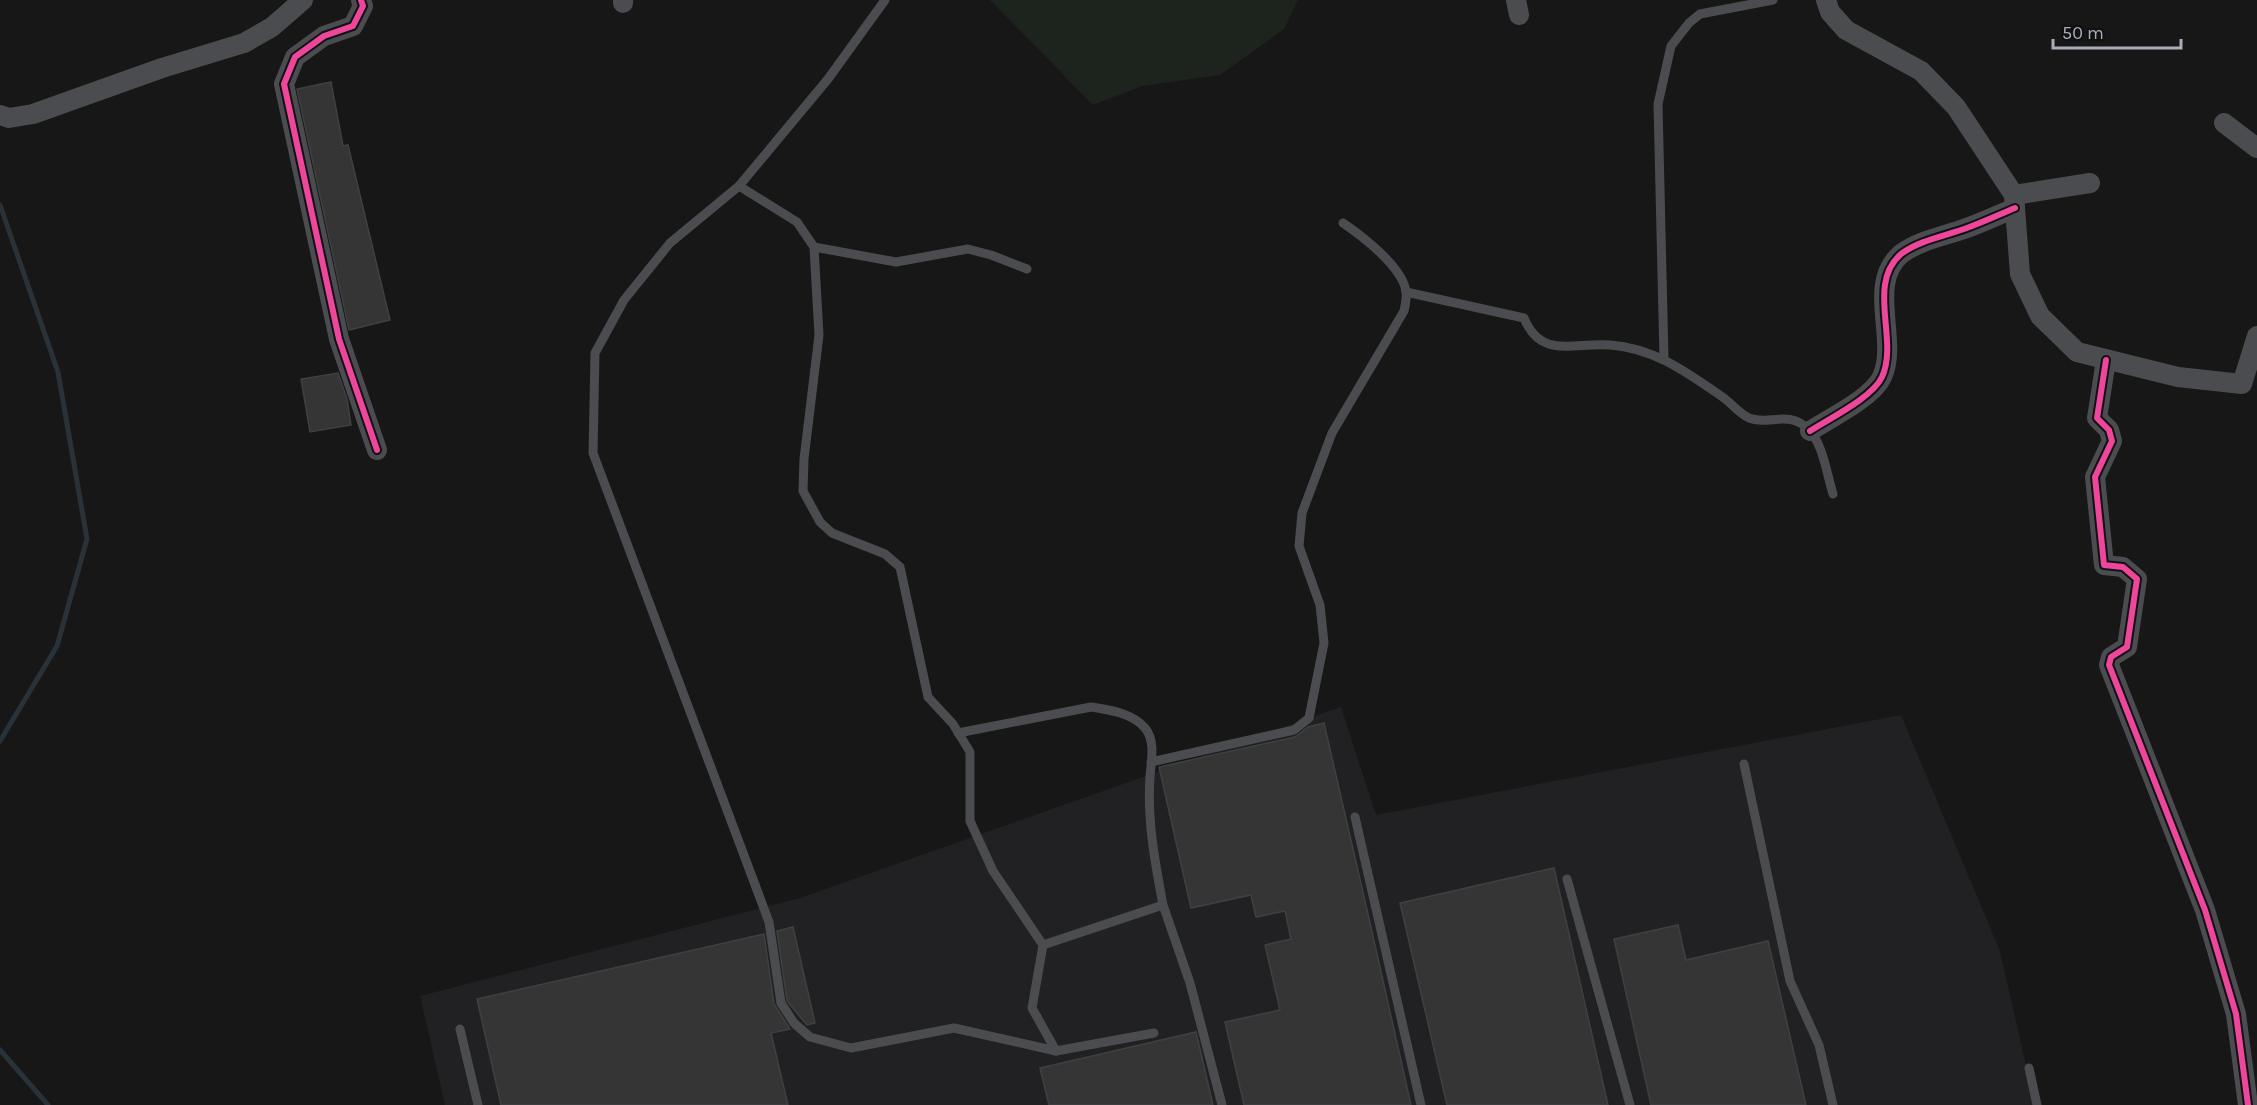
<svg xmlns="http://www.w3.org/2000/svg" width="2257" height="1105" font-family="Karla,sans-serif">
	<rect width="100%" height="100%" fill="#171717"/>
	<polygon fill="#212123" points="1341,707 1376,815 1901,715 2000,951 2035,1105 445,1105 420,996 800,898"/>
	<polygon fill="#1d241e" points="990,0 1298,0 1284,29 1220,75 1142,86 1093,105"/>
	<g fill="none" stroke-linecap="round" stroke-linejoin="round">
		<g stroke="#2a3239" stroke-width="5">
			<polyline points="0,205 58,372 87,539 57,646 0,741"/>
			<polyline points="0,1050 48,1105"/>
		</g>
	</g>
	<g fill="#353536" stroke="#3f4043" stroke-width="1.5">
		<polygon points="331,82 343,146 348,145 390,320 349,330 297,89"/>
		<polygon points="338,373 347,399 351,425 310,432 301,379"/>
		<polygon points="1324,723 1370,923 1411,1105 1244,1105 1225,1022 1280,1010 1265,945 1291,939 1285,911 1256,917 1251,895 1191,908 1159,767 1295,737 1308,727"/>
		<polygon points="1554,868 1608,1105 1447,1105 1400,903"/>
		<polygon points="1678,925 1686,960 1768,941 1806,1105 1651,1105 1614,939"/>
		<polygon points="793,927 815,1023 807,1025 787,1001 777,931"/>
		<polygon points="764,934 774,1004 790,1029 771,1033 788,1105 501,1105 477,999"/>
		<polygon points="1196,1032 1213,1105 1049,1105 1040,1068"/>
	</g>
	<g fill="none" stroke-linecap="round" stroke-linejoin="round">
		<g stroke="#4b4c50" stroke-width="9">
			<polyline points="885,0 828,79 739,186 670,243 624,300 595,353 593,453 769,922 781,1003 794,1023 810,1037 851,1048 954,1028 1056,1051 1154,1033"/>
			<polyline points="739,186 797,222 814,247 819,335 804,459 803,491 820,522 832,533 885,554 900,567 928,697 953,724 970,752 970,821 993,871 1043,945 1032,1008 1056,1051"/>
			<polyline points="814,247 896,262 968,249 991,255 1027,269"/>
			<path d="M1406,292L1524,318C1541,360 1574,342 1610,345C1655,348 1689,374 1724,398C1732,404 1740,414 1749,418C1769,426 1789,409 1809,430C1823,444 1827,475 1833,494"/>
			<polyline points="1664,359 1658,104 1671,46 1689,23 1700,14 1773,0"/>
			<path d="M958,733L1091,707C1110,710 1132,713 1145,728C1156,741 1151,762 1150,777C1147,821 1155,862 1163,905"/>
			<path d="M1151,762L1294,730L1309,718L1324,643L1320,605L1299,546L1302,513L1332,433L1404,311C1405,306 1407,298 1406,292C1403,267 1362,236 1343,223"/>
			<polyline points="1744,764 1790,981 1819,1045 1833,1105"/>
			<polyline points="1355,817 1421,1105"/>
			<polyline points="1567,879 1630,1105"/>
			<polyline points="1043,945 1163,905 1190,983 1222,1105"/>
			<polyline points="460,1029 478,1105"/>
			<polyline points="2029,1068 2037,1105"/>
		</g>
		<g stroke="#4b4c50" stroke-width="20">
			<polyline points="361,0 363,6 353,26 324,36 295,57 284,84 339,339 377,450"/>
			<polyline points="623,0 623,3"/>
			<polyline points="1516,0 1519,15"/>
			<polyline points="1826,0 1830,12 1846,30 1921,71 1956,107 2014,195 2020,274 2040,316 2077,352 2178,377 2242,384 2257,336"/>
			<polyline points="0,115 9,118 33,114 162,68 244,43 272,27 303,0"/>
			<polyline points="2224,123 2257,148"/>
			<polyline points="2014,195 2090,183"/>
			<polyline points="2106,360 2097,418 2109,430 2112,441 2095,477 2104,565 2123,567 2137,579 2127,647 2111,657 2109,665 2205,910 2236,1014 2248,1105"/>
			<path d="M1810,431C1830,418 1872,398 1882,377C1899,340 1866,284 1901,254C1918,241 1944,236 1964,229C1981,223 1998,215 2015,208"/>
		</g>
		<g stroke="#111113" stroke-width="10">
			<g id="cycleway">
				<polyline points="361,0 363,6 353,26 324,36 295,57 284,84 339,339 377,450"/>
				<polyline points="2106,360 2097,418 2109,430 2112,441 2095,477 2104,565 2123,567 2137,579 2127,647 2111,657 2109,665 2205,910 2236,1014 2248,1105"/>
				<path d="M1810,431C1830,418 1872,398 1882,377C1899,340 1866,284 1901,254C1918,241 1944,236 1964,229C1981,223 1998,215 2015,208"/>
			</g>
		</g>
		<use href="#cycleway" stroke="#ed469a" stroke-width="6"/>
	</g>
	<path d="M2053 39v9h128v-9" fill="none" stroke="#a8adb8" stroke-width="3"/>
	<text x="2062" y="39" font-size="18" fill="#a8adb8" stroke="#111113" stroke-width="4.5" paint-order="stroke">50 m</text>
</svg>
